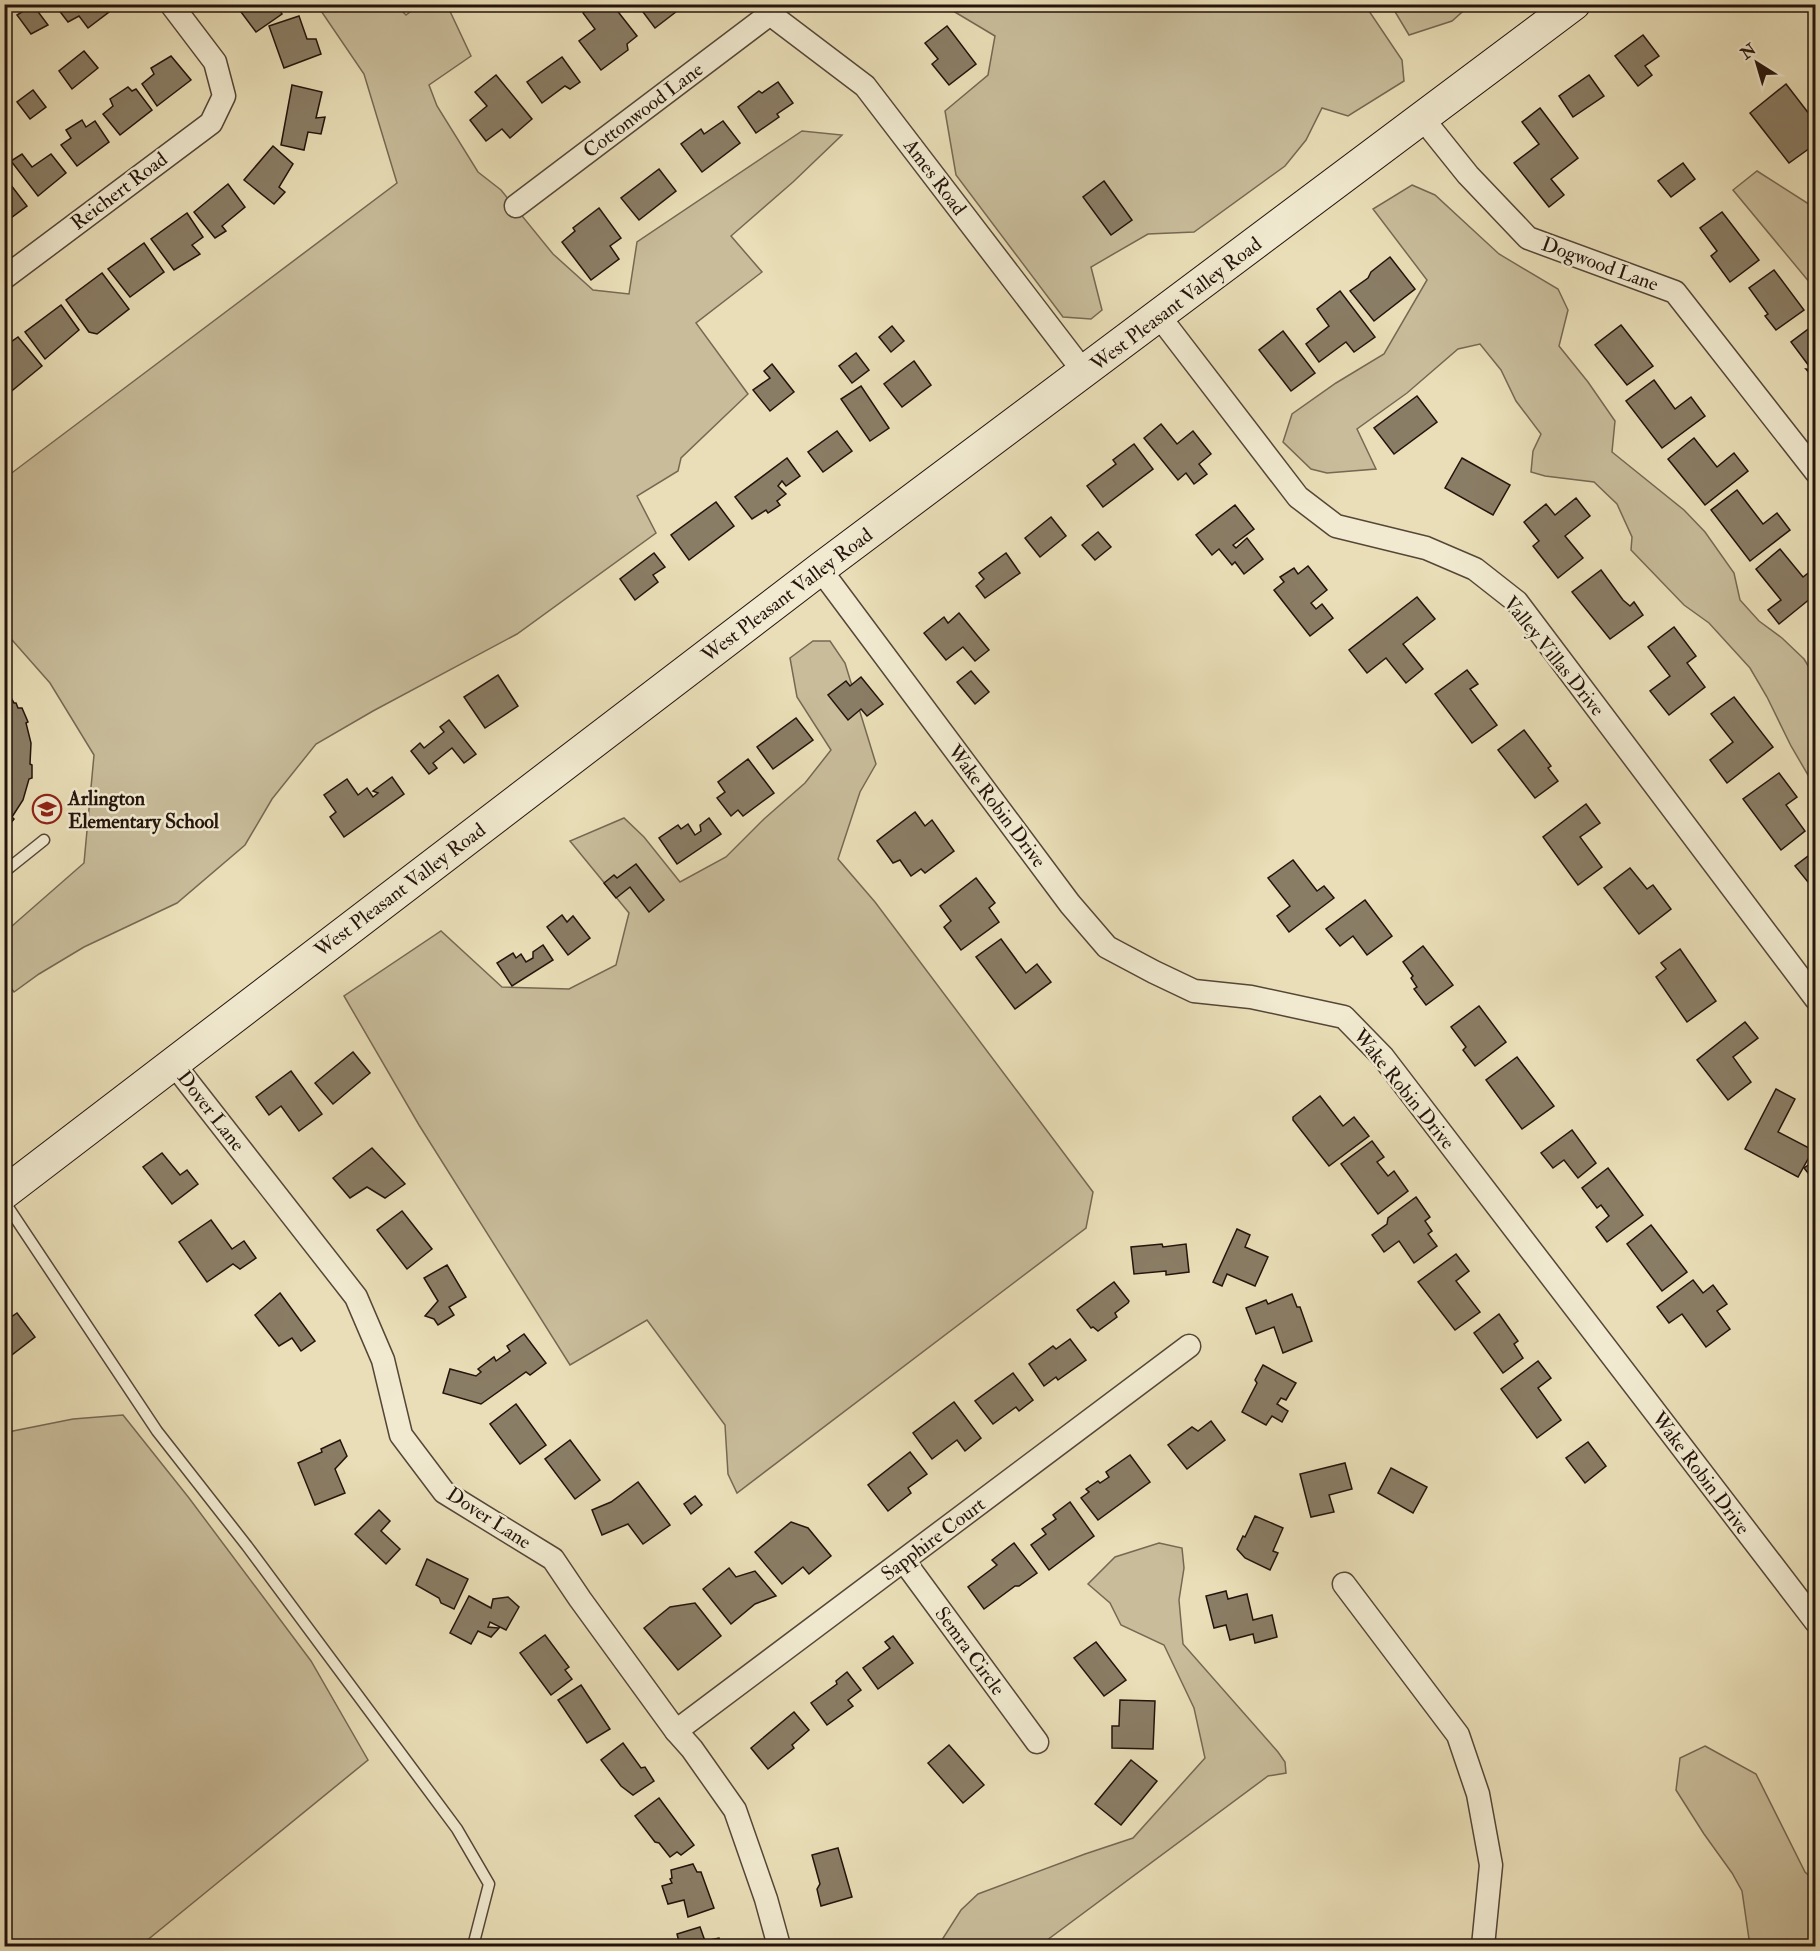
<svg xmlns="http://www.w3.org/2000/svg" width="1820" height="1951" font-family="'IM FELL Double Pica',serif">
	<rect width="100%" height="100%" fill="#e9deb7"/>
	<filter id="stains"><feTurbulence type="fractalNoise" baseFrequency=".00333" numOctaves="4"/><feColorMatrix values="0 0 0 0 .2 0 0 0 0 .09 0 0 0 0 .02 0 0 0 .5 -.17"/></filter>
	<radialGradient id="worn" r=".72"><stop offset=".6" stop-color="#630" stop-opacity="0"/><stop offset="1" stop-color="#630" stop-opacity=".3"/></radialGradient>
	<g fill="#c8bc9a" stroke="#766853" stroke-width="1.5">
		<polygon points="317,5 396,5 406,15 419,5 447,5 471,56 429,85 437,106 478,172 501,190 553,254 593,290 629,294 637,242 802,131 842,135 793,182 731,236 762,272 696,323 748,394 681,458 678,471 637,496 656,533 517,634 373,711 316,744 272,799 245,845 177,903 84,947 39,974 14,992 5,980 4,933 84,863 94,755 50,683 5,632 5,478 397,183 364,74"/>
		<polygon points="943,5 1365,5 1402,60 1404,81 1348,116 1322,108 1306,140 1285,166 1194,232 1148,234 1091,267 1102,310 1091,319 1063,317 956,175 945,111 988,75 995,36"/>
		<polygon points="1391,5 1470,4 1470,5 1452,21 1409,35"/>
		<polygon points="1757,171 1815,208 1815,289 1733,190"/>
		<polygon points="1412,185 1435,195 1499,254 1558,289 1568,310 1559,346 1588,382 1615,421 1612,452 1684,510 1705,532 1734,573 1740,600 1759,621 1782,638 1804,659 1815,677 1815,787 1791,746 1767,697 1750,668 1709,623 1684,605 1631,550 1632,537 1617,504 1594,482 1545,476 1531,472 1533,451 1541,434 1516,401 1501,370 1480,344 1458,349 1407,393 1357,429 1376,469 1327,473 1311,469 1283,442 1292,414 1336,383 1384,354 1427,280 1373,209"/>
		<polygon points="813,641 830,641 845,663 876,764 860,792 838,859 875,902 1093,1192 1086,1228 737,1493 728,1474 725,1425 647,1320 570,1365 419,1125 344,996 441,931 502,987 569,989 616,965 629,913 570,841 624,818 644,837 680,882 726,857 764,819 805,783 831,750 797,697 790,658"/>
		<polygon points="123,1415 189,1498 311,1661 368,1760 140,1946 5,1946 5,1437 13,1431 73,1419"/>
		<polygon points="1159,1543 1182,1548 1184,1568 1179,1600 1183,1644 1278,1752 1285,1762 1286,1773 1268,1776 1039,1946 938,1946 961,1910 978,1894 1085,1854 1133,1838 1205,1758 1194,1708 1164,1645 1121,1625 1110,1603 1088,1584 1115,1557"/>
		<polygon points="1705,1746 1756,1774 1805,1872 1815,1881 1815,1946 1750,1946 1742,1891 1732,1873 1704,1834 1676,1790 1680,1758"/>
	</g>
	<g fill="#8a7d65" stroke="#24140c" stroke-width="1.5">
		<polygon points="64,4 103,4 109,12 88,28 79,16 68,22 58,9"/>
		<polygon points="235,4 276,4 282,14 256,32"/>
		<polygon points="595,4 612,4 637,36 627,44 628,50 601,70 579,41 595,29 583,13"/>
		<polygon points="637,4 680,4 681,8 655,28"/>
		<polygon points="33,5 48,25 31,34 17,15"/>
		<polygon points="299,16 307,39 316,39 321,54 284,68 269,26"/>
		<polygon points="947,26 976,64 949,85 932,64 938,59 925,43"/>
		<polygon points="1643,35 1659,56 1645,66 1652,75 1638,86 1615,56"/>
		<polygon points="84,51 98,68 72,89 59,71"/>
		<polygon points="171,56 191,80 157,106 142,84 154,74 151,68"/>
		<polygon points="562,57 580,82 570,89 565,86 542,103 527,82"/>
		<polygon points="496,75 532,119 510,138 502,129 486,141 470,120 487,106 475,92"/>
		<polygon points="1589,75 1604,96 1573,117 1559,96"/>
		<polygon points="778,82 793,103 777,114 779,117 756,133 738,107 759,91 762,93"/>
		<polygon points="1786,84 1813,119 1816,117 1816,150 1813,152 1810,148 1789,163 1750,113"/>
		<polygon points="292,85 322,92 316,118 325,117 321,134 308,132 304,150 281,145"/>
		<polygon points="128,87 132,91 136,89 152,110 120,135 103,114 113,106 110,99"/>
		<polygon points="33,90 46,107 30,119 17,102"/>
		<polygon points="1540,108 1578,158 1551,179 1564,195 1549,207 1514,163 1539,144 1522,122"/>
		<polygon points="82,120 86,127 95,121 109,142 77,166 61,145 71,138 66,130"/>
		<polygon points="723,121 740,143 702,172 681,144 701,129 704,134"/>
		<polygon points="273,146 293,164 279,187 285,192 274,204 244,180"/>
		<polygon points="22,154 32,167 51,154 66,173 38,196 11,161"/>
		<polygon points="1683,163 1695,179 1671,197 1658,181"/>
		<polygon points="659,169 676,191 639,220 621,198"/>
		<polygon points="4,176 27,206 4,223"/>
		<polygon points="1104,181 1132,220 1111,235 1083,197"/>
		<polygon points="228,184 245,207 222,226 226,231 215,238 194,212"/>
		<polygon points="599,208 621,238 610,246 619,259 591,280 562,242 575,231 573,228"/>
		<polygon points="1722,212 1759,260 1730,282 1711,256 1717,251 1700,228"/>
		<polygon points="187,213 203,237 192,245 200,254 174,270 151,239"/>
		<polygon points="144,243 164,272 130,297 108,269"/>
		<polygon points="1390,257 1415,289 1374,321 1350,291 1368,278 1371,272"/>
		<polygon points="1774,270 1804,310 1776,330 1765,316 1768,314 1749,288"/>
		<polygon points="102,273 129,309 97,334 89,332 66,300"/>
		<polygon points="1340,291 1375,337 1354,352 1346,342 1319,362 1306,344 1329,326 1317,309"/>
		<polygon points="61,305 79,330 45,359 25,332"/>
		<polygon points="1815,324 1816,325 1816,381 1806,369 1812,370 1791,342"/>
		<polygon points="1621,325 1653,366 1627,385 1595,345"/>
		<polygon points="892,326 904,341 891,352 879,337"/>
		<polygon points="1283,331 1315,373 1291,391 1259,350"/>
		<polygon points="18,337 42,366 8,394 4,390 4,347"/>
		<polygon points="856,353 869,370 852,383 839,366"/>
		<polygon points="914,361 931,385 902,407 884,384"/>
		<polygon points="772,364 794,392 770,411 753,390 770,378 764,371"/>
		<polygon points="1654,380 1675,409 1691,397 1705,416 1662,448 1626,401"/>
		<polygon points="861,386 889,428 870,441 841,399"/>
		<polygon points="1417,396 1437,422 1394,454 1374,428"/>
		<polygon points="1161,424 1177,444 1193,431 1211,454 1199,464 1207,474 1194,484 1186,473 1178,480 1144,438"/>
		<polygon points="837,431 852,451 823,472 808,452"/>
		<polygon points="1694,438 1717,467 1734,453 1748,471 1705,505 1668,459"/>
		<polygon points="1134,444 1153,469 1103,507 1087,486 1116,464 1113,460"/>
		<polygon points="787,458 800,476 786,486 782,481 778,486 786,494 777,501 780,505 768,513 766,510 752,519 735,497"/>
		<polygon points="1462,458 1510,485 1493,515 1445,488"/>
		<polygon points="1737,490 1763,524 1777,513 1790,530 1750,561 1711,510"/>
		<polygon points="1576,498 1590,516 1565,536 1583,558 1558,578 1533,546 1539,541 1524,522 1546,504 1555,515"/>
		<polygon points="716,502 734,526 689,560 671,535"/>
		<polygon points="1235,505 1254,529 1233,545 1236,548 1247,538 1263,559 1244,574 1235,562 1232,565 1219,549 1212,555 1196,535"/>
		<polygon points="1051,517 1066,536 1040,557 1025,538"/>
		<polygon points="1098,532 1111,547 1095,560 1082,545"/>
		<polygon points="1780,549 1803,577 1816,567 1816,594 1779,624 1768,610 1781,600 1756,569"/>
		<polygon points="654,553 665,567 653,575 658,582 635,600 620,579"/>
		<polygon points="1006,553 1020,573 985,598 976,586 984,579 979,573"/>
		<polygon points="1308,566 1327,590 1311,603 1316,609 1322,604 1333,618 1310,636 1274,590 1284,582 1280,577 1294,568 1298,574"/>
		<polygon points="1601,570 1623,600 1630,606 1634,602 1643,615 1610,639 1572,592"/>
		<polygon points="1417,597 1435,619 1403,644 1423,669 1406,683 1386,658 1367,673 1349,650"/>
		<polygon points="959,613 989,650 975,661 963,647 946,660 924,633 944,617 948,623"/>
		<polygon points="1674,627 1696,656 1687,663 1705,687 1669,715 1650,691 1670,676 1648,647"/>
		<polygon points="1467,670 1478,684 1470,689 1497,725 1472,743 1435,694"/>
		<polygon points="971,671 989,692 975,704 957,682"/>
		<polygon points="498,675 518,706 485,728 464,697"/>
		<polygon points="861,677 883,704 867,716 861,709 848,720 828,695 846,681 850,686"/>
		<polygon points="4,686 14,703 16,703 18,708 22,708 28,722 26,723 31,743 30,764 32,765 32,778 29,779 23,800 12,817 14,819 4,831"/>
		<polygon points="1734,697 1773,747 1727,783 1710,760 1733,742 1711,714"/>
		<polygon points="796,718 813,740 773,769 757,747"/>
		<polygon points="449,720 476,754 464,763 452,748 433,763 437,768 429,774 411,751 420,743 424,748 444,732 440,727"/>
		<polygon points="1524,730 1551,766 1548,768 1558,781 1535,798 1498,750"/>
		<polygon points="748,759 774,793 743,816 738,810 731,816 717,798 725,792 718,782"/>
		<polygon points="1779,773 1797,797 1786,805 1805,831 1781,850 1743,799"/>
		<polygon points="392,777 404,794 344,837 330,817 336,812 324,795 347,779 358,795 367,788 373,797 378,793 373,791"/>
		<polygon points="1586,804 1600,823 1580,837 1602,867 1578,885 1543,837"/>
		<polygon points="915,812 925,826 932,820 954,851 925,873 921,869 911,876 900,860 893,863 877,841"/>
		<polygon points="709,818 721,834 677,864 659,838 678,825 681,829 688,824 695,835 701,831 700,825"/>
		<polygon points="1816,850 1816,892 1795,866"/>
		<polygon points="1293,860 1317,891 1324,886 1334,898 1289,932 1277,916 1290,906 1268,878"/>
		<polygon points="636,864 664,900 649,912 630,887 616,898 604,883 614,875 617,878"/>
		<polygon points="1630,868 1647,889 1653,885 1671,909 1639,934 1604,888"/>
		<polygon points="976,878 995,903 989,908 999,922 961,950 944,927 951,921 940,906"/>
		<polygon points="1365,900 1392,936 1367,955 1353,936 1340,946 1326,929"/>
		<polygon points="562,915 567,922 573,916 590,938 568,955 547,927"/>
		<polygon points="1001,939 1026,973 1037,964 1051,982 1015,1009 976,957"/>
		<polygon points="543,945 553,960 512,986 497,963 513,953 516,958 521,954 526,962 533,958 533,952"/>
		<polygon points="1423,946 1453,985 1426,1005 1414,989 1417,987 1411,978 1413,976 1403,962"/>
		<polygon points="1680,949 1716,1001 1687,1022 1656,977 1666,969 1661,963"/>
		<polygon points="1479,1006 1506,1042 1475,1066 1463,1050 1466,1047 1451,1027"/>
		<polygon points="1745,1022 1758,1038 1733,1057 1751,1082 1728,1100 1697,1060"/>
		<polygon points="353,1052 370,1073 333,1104 315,1083"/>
		<polygon points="1517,1057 1554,1106 1522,1129 1486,1080"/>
		<polygon points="291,1071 322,1114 299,1131 281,1106 269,1115 256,1097"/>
		<polygon points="1776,1089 1795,1099 1778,1132 1813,1150 1798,1177 1745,1149"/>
		<polygon points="1320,1096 1343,1126 1354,1117 1369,1136 1329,1166 1293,1120 1293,1117"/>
		<polygon points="1572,1130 1596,1163 1578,1178 1564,1160 1553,1168 1541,1153"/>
		<polygon points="1372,1141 1384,1157 1377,1162 1388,1176 1394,1171 1408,1191 1378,1214 1341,1164"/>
		<polygon points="372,1148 405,1184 385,1198 367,1187 350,1198 333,1178"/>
		<polygon points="162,1153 180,1175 187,1170 198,1184 172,1204 143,1167"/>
		<polygon points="1816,1160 1816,1183 1804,1168"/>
		<polygon points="1608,1168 1643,1215 1607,1242 1596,1227 1609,1216 1601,1205 1597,1208 1582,1188"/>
		<polygon points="1416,1197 1430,1217 1425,1221 1432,1231 1428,1234 1437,1246 1414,1263 1399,1241 1384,1252 1372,1235 1387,1224 1388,1218"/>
		<polygon points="402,1211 432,1249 407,1269 377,1230"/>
		<polygon points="211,1220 232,1249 244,1241 256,1258 240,1269 233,1264 207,1282 179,1242"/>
		<polygon points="1651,1225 1687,1272 1662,1291 1627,1244"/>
		<polygon points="1237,1229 1250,1235 1245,1247 1268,1257 1255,1286 1227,1274 1222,1286 1213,1282"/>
		<polygon points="1162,1244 1163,1247 1186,1244 1189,1272 1166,1275 1166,1271 1134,1274 1131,1247"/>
		<polygon points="1456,1254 1469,1271 1456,1281 1480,1312 1455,1330 1418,1282"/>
		<polygon points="447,1265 466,1297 449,1307 454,1315 438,1325 434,1319 425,1316 438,1301 424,1278"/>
		<polygon points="1693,1280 1703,1293 1713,1285 1727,1304 1717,1311 1730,1329 1706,1347 1682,1314 1669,1323 1657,1307"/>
		<polygon points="1114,1282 1129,1301 1128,1303 1115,1313 1117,1317 1098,1331 1093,1327 1091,1328 1077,1310"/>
		<polygon points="280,1293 315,1341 301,1351 292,1338 279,1346 255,1315"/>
		<polygon points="1292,1294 1297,1307 1300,1307 1312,1341 1283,1353 1274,1327 1256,1334 1246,1308 1266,1300 1268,1304"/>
		<polygon points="17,1313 35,1337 4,1361 4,1322"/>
		<polygon points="1499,1314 1518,1341 1514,1344 1523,1358 1503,1373 1474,1333"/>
		<polygon points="524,1334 546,1363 530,1375 526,1372 481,1404 443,1393 450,1369 476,1376 481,1372 478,1369 494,1357 496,1361 510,1351 507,1346"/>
		<polygon points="1070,1339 1086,1360 1058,1380 1056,1377 1044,1386 1029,1364 1053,1346 1056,1349"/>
		<polygon points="1538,1361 1551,1378 1538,1388 1561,1420 1537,1438 1501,1389"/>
		<polygon points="1263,1365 1296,1383 1286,1400 1281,1398 1277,1404 1288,1411 1282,1422 1272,1416 1266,1425 1242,1412 1257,1383 1255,1380"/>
		<polygon points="1013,1373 1033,1400 1019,1411 1016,1407 993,1424 975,1401"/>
		<polygon points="954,1402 981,1438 965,1451 957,1440 932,1459 913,1433"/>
		<polygon points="516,1404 546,1445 520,1464 490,1424"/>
		<polygon points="1211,1421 1225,1440 1187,1469 1168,1445 1192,1427 1198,1431"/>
		<polygon points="340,1440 347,1456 335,1469 345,1493 315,1505 298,1463 322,1452 321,1449"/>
		<polygon points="570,1440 600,1480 575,1499 545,1459"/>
		<polygon points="1588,1442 1606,1466 1585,1483 1566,1458"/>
		<polygon points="910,1452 927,1474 908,1488 911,1493 888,1511 868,1485"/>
		<polygon points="1130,1455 1150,1482 1098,1520 1081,1498 1089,1492 1086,1489 1098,1481 1100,1483 1109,1477 1106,1472"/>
		<polygon points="1345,1463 1352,1489 1329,1495 1334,1512 1311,1517 1300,1474"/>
		<polygon points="1391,1468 1427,1487 1413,1513 1378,1493"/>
		<polygon points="638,1482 670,1525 643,1544 628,1524 602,1535 592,1510 611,1502"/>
		<polygon points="695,1496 702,1505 691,1514 684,1504"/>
		<polygon points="1070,1502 1094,1536 1049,1570 1031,1545 1046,1534 1042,1529 1056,1519 1053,1515"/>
		<polygon points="379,1510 390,1521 381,1531 400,1549 386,1564 355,1534"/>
		<polygon points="1255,1516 1283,1528 1273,1551 1278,1553 1270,1570 1245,1558 1237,1549 1243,1536 1245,1537"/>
		<polygon points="791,1522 808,1528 831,1556 809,1574 803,1567 782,1584 755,1552"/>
		<polygon points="1014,1543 1037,1573 1019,1586 1015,1586 984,1609 968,1587 997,1565 992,1560"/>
		<polygon points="427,1559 468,1579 454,1609 441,1603 439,1598 416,1585"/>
		<polygon points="729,1568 736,1577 755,1571 776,1596 755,1604 731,1624 703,1589"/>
		<polygon points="1226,1591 1228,1599 1247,1594 1253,1620 1272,1615 1277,1637 1255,1643 1253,1634 1230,1640 1226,1625 1214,1628 1206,1596"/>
		<polygon points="469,1596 491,1608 493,1599 508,1597 519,1607 506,1630 490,1622 488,1627 499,1628 491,1637 478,1631 471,1644 450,1633"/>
		<polygon points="695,1603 721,1636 678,1670 644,1628 670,1607"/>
		<polygon points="545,1635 569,1667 565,1670 572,1679 551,1695 520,1653"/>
		<polygon points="893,1636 913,1663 878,1689 863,1668 890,1648 885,1642"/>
		<polygon points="1096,1642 1126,1680 1104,1696 1074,1658"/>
		<polygon points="847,1672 861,1690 848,1700 853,1706 827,1725 811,1703 837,1684 836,1681"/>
		<polygon points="581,1685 610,1729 587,1743 558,1700"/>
		<polygon points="1120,1700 1155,1701 1153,1749 1112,1748 1112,1726 1119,1726"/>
		<polygon points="794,1712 809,1730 792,1745 794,1748 768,1769 751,1748"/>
		<polygon points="623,1743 641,1768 645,1767 654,1781 633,1795 621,1786 601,1760"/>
		<polygon points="949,1745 984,1785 963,1803 928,1763"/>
		<polygon points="1131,1760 1157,1781 1121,1825 1095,1804"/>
		<polygon points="659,1798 694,1845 681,1855 677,1852 670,1857 659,1843 655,1842 635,1816"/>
		<polygon points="838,1848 852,1897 821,1906 817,1889 820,1884 812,1855"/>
		<polygon points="693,1864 697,1872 701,1872 714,1908 688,1917 684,1900 668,1904 662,1886 672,1883 670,1879 672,1878 671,1870"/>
		<polygon points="700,1927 705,1941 719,1938 722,1946 680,1946 677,1934"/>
	</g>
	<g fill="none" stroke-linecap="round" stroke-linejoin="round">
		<g stroke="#554637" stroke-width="13">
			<g id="service">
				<polyline points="4,872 44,840"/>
				<polyline points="4,1201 157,1431 247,1546 457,1829 489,1884 473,1946"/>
			</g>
		</g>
		<g stroke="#554637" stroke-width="25">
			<g id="minor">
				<polyline points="762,4 770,14 865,86 1084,372"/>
				<polyline points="1423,119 1468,175 1528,238 1675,292 1816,472"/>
				<polyline points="516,206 770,14"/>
				<polyline points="4,278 211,123 224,96 215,62 171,4"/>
				<polyline points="1159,316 1298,497 1336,526 1426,548 1475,569 1517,602 1816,999"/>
				<polyline points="820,569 1070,904 1107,947 1154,972 1194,991 1251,997 1344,1017 1383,1057 1816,1622"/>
				<polyline points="173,1063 356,1297 383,1360 401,1435 444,1492 553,1559 580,1599 676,1731 692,1749 735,1810 766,1899 779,1946"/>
				<polyline points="904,1561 1037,1742"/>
				<polyline points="1344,1584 1458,1735 1478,1794 1491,1865 1483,1946"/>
				<polyline points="676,1731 1189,1346"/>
			</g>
		</g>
		<g stroke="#24140c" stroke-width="34">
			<polyline id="secondary" points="4,1193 820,569 1574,4"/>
		</g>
		<use href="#service" stroke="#f1ead0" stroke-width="10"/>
		<use href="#minor" stroke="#f1ead0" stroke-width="22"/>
		<use href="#secondary" stroke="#f1ead0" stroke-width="32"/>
	</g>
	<defs>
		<g id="school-ring" transform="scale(1.5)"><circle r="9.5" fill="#f1ead0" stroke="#8f2418" stroke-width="1.5"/><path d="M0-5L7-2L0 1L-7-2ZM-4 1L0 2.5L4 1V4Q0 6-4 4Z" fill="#8f2418"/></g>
	</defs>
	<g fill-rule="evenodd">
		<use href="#school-ring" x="47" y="809"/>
	</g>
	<g text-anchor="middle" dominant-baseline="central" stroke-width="5" stroke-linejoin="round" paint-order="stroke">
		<g font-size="20" fill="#24140c" stroke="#f1ead0">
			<text transform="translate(643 110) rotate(-37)">Cottonwood Lane</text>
			<text transform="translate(935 177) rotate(53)">Ames Road</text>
			<text transform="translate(119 191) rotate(-37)">Reichert Road</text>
			<text transform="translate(1600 264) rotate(20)">Dogwood Lane</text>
			<text transform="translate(1176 304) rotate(-37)">West Pleasant Valley Road</text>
			<text transform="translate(787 595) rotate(-37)">West Pleasant Valley Road</text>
			<text transform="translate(1554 656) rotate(51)">Valley Villas Drive</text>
			<text transform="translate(997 806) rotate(53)">Wake Robin Drive</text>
			<text transform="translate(400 890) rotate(-37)">West Pleasant Valley Road</text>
			<text transform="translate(1404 1089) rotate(51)">Wake Robin Drive</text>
			<text transform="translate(211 1111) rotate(52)">Dover Lane</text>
			<text transform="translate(1701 1473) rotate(53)">Wake Robin Drive</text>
			<text transform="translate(489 1518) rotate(33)">Dover Lane</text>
			<text transform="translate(933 1539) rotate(-37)">Sapphire Court</text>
			<text transform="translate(970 1651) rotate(54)">Semra Circle</text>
		</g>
		<g font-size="20" font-weight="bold" fill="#24140c" stroke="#f1ead0" text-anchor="start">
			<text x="68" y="798">Arlington<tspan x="68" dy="23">Elementary School</tspan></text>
		</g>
	</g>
	<rect width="1820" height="1951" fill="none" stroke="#e9deb7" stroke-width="24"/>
	<rect x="6" y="6" width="1808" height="1939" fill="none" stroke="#24140c" stroke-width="3"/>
	<rect x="12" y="12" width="1796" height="1927" fill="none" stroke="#24140c" stroke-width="1.5"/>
	<g transform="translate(1757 63) rotate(323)" stroke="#f1ead0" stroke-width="4.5" paint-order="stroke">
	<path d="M0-4.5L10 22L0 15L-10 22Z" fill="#24140c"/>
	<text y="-9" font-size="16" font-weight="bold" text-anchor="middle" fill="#24140c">N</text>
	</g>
	<rect width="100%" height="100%" filter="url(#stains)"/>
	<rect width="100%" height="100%" fill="url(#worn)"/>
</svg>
